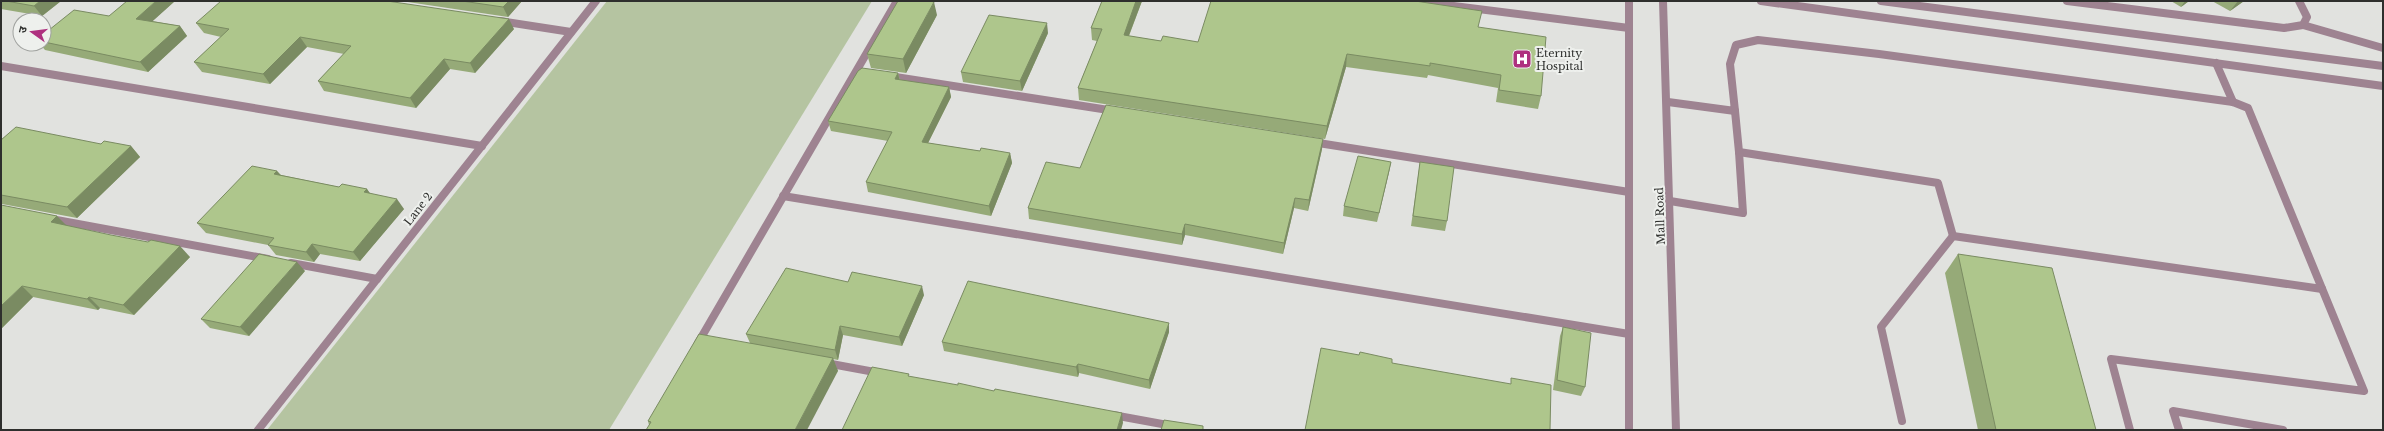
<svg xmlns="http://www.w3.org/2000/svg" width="2384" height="431" font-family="'Libre Baskerville','Noto Sans Devanagari',serif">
	<rect width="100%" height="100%" fill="#e1e2df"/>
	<polygon fill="#b5c4a1" points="607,1 872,1 609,430 267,430"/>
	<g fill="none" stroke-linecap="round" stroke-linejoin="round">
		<g stroke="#9e8391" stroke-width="8">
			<polyline points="2216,63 2233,102"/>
			<polyline points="1668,102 1735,111 1730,64 1736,45 1758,40 1879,54 2233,102 2248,108 2364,391 2111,359 2130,430"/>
			<polyline points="1735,111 1739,152 1938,183 1953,236"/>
			<polyline points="1670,201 1743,213 1739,152"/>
			<polyline points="1902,421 1881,327 1953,236 2322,289"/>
			<polyline points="2179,430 2173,411 2283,430"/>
		</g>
		<g stroke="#9e8391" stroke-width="8">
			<polyline points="1414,1 1629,28"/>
			<polyline points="1761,1 2383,86"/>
			<polyline points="1881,1 2383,66"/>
			<polyline points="2067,1 2284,28 2303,25 2307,17 2299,1"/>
			<polyline points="500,21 571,32"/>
			<polyline points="2303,25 2383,48"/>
			<polyline points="1,66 482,146"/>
			<polyline points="889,76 1115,111"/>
			<polyline points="1312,142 1629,192"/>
			<polyline points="783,196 1629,334"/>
			<polyline points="51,219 268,259"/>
			<polyline points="291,263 377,279"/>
			<polyline points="698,343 897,1"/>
			<polyline points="826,363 880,373"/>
			<polyline points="1113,415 1173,426"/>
			<polyline points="258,430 596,1"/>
		</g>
		<g stroke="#9e8391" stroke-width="8">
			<polyline points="1629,1 1629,430"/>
			<polyline points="1663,1 1676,430"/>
		</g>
	</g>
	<g fill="#96aa78">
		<polygon points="1,1 61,1 42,16 1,9"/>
		<polygon points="175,1 152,21 180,26 187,36 148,72 45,50 40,44 44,44 44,34 109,16"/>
		<polygon points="401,1 522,1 508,17"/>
		<polygon points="1102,1 1142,1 1129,36 1161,41 1198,42 1478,27 1541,96 1538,109 1496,102 1498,88 1428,75 1427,78 1346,67 1325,139 1079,100 1078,88 1097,41 1092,40 1091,28"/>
		<polygon points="2171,1 2189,1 2181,7"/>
		<polygon points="2212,1 2244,1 2230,11"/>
		<polygon points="937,15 906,73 871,68 867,54"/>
		<polygon points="196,23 514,29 475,73 450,69 416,108 324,91 318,81 344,54 307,47 270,84 202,72 194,62 221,37 204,33"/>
		<polygon points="1048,33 1022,91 963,82 961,72"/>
		<polygon points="898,73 900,80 949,87 951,97 928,143 980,151 1010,153 1012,163 991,216 868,192 866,182 888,141 831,131 828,121"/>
		<polygon points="1,140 131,146 140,157 77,218 2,204 1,204"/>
		<polygon points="1322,149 1308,211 1294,208 1283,254 1185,235 1182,245 1029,219 1028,208 1080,168"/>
		<polygon points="1391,162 1389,172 1377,222 1343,216 1344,206"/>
		<polygon points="1420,162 1447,221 1445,231 1411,226"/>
		<polygon points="277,171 281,175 339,187 367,189 370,194 404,209 360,261 320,254 314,262 276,255 268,245 206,233 197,223"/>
		<polygon points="57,216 66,226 190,257 134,315 100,308 98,310 33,297 1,329"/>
		<polygon points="1958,254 2096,430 1978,430 1945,273"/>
		<polygon points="305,271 249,336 210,328 201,319"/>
		<polygon points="848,282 924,295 902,346 843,335 838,360 833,359 838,371 649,425 648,421 750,343 746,334"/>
		<polygon points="1563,327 1585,387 1581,396 1553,390 1560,336"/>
		<polygon points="1169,332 1150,389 1079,373 1078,377 944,351 942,342"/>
	</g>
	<g fill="#7a8b62">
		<polygon points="40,1 61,1 42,16 34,6"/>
		<polygon points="156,1 175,1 144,29 136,19"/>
		<polygon points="509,1 522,1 508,17 503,7"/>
		<polygon points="1136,1 1142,1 1124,48 1124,35"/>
		<polygon points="2185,1 2189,1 2181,7"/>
		<polygon points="2238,1 2244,1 2230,11"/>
		<polygon points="934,2 937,15 906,73 903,59"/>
		<polygon points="509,19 514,29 475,73 470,63"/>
		<polygon points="1047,23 1048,33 1022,91 1020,81"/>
		<polygon points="180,26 187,36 148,72 140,62"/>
		<polygon points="300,37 307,47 270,84 263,74"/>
		<polygon points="1347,54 1346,67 1325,139 1327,126"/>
		<polygon points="444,59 450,69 416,108 410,98"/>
		<polygon points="898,73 900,83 895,79"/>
		<polygon points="949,87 951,97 924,151 922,142"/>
		<polygon points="1323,139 1322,149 1308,211 1309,200"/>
		<polygon points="131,146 140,157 77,218 67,207"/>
		<polygon points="1010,153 1012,163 991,216 989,206"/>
		<polygon points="1391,162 1389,172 1377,222 1379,213"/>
		<polygon points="277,171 285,181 274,174"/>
		<polygon points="367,189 374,199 364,192"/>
		<polygon points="1295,198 1294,208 1283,254 1284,243"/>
		<polygon points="397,199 404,209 360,261 353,252"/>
		<polygon points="57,216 68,227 51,222"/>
		<polygon points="1185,224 1185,235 1182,245 1182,234"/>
		<polygon points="312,244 320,254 314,262 306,252"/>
		<polygon points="180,246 190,257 134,315 123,305"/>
		<polygon points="297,262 305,271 249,336 240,327"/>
		<polygon points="22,286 33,297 1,329 1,306"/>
		<polygon points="922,286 924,295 902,346 899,337"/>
		<polygon points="89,297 100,308 98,310 87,299"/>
		<polygon points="1169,323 1169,332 1150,389 1149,380"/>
		<polygon points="840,326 843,335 838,360 835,350"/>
		<polygon points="833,358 838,371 807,430 795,430"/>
		<polygon points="1078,364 1079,373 1078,377 1076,367"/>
		<polygon points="1122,413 1123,423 1121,430 1117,430"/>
	</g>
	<g fill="#aec68c" stroke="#7a8b62">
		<polygon points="6,1 40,1 34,6"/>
		<polygon points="127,1 156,1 136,19 180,26 140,62 44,42 44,34 74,10 109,16"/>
		<polygon points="221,1 387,1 509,19 470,63 444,59 410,98 318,81 351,46 300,37 263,74 194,62 229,29 196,23"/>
		<polygon points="462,1 509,1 503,7"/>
		<polygon points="898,1 930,1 934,2 903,59 867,54"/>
		<polygon points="1102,1 1136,1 1124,35 1161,41 1163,36 1198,42 1211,1 1415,1 1482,11 1478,27 1546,37 1541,96 1499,90 1501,75 1430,63 1430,66 1347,54 1327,126 1078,88 1102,29 1091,28"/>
		<polygon points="989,15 1047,23 1020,81 961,72"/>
		<polygon points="862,68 898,73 895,79 949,87 922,142 980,151 981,148 1010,153 989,206 866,182 892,132 828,121 858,71"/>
		<polygon points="1106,105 1323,139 1309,200 1295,198 1284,243 1185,224 1182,234 1028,208 1046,162 1080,168"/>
		<polygon points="16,127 101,144 104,141 131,146 67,207 1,195 1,140"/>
		<polygon points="1358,156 1391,162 1379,213 1344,206"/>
		<polygon points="1420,162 1454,167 1447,221 1413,216"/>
		<polygon points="252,166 277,171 274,174 339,187 342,184 367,189 364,192 397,199 353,252 312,244 306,252 268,245 274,238 197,223"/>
		<polygon points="1,205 57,216 51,222 111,235 148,242 151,240 180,246 123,305 89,297 87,299 22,286 1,306"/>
		<polygon points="259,254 297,262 240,327 201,319"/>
		<polygon points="1958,254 2052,268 2096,430 1996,430"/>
		<polygon points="786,268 848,282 852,272 922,286 899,337 840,326 835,350 746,334"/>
		<polygon points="968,281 1169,323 1149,380 1078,364 1076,367 942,342"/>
		<polygon points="1563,327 1591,333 1585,387 1557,380"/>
		<polygon points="699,334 833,358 795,430 646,430 651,422 648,421"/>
		<polygon points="1321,348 1359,355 1360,352 1392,359 1392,363 1511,384 1511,378 1551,385 1550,430 1305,430"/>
		<polygon points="872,367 909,374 908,376 958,385 958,383 994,391 995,389 1122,413 1117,430 842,430"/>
		<polygon points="1164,420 1203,426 1203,430 1161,430"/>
	</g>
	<defs>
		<g id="hospital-square" transform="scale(1)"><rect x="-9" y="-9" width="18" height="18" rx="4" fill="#ae307f" stroke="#eef0ed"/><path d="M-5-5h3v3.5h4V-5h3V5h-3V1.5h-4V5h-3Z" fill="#fff"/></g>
	</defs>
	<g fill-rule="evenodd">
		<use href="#hospital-square" x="1522" y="59"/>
	</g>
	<g text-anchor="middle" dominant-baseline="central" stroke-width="4" stroke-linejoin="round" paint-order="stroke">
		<g font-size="11" fill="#2e2f2d" stroke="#eef0ed" text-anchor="start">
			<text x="1536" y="53">Eternity<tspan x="1536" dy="13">Hospital</tspan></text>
		</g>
		<g font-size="11" fill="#2e2f2d" stroke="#eef0ed">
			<text transform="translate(418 209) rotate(-52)">Lane 2</text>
			<text transform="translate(1660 216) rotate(-92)">Mall Road</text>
		</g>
	</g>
	<rect width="2384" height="431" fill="none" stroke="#2e2f2d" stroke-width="4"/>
	<g transform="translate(32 32) rotate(284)"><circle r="19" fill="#eef0ed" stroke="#a1a3a0"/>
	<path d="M0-3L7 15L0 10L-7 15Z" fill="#ae307f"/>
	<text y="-6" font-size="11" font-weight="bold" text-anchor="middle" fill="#2e2f2d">उ</text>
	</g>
</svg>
